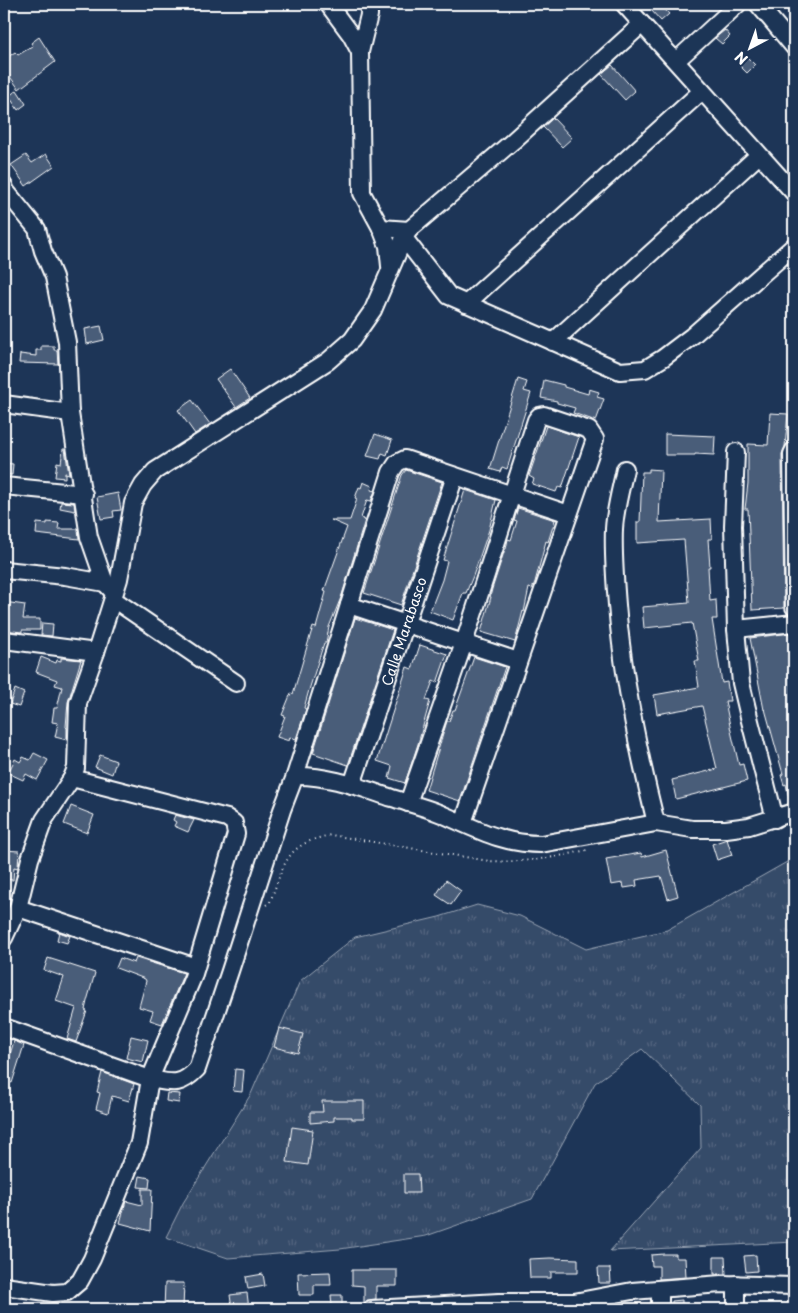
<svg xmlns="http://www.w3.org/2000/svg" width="798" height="1313" font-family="'Playpen Sans',sans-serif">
	<defs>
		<pattern id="grass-tufts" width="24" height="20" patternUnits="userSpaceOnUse" patternTransform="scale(1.25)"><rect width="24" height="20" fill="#364b69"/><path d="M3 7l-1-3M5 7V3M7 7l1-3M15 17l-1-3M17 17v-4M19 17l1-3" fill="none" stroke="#546680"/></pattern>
	</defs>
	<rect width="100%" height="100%" fill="#1d3557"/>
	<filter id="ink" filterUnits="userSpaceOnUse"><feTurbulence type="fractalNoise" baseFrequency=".02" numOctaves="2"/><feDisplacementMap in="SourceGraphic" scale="10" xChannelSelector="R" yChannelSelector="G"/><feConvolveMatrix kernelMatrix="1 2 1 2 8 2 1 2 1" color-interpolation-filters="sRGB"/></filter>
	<g filter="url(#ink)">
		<polygon fill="url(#grass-tufts)" stroke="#9aa5b4" points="794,858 794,1242 610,1251 701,1148 700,1105 642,1049 595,1083 532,1199 426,1236 340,1249 228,1258 166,1237 183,1203 251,1094 300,981 355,937 439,917 477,905 520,916 586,949 667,930"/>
		<g fill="#4a5d79" stroke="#fff">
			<polygon points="658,4 660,4 669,14 661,21 651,10"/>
			<polygon points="725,30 730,36 722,44 715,38"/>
			<polygon points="39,37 55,62 19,89 8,74 4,77 4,60 15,52 18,55 33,46 31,43"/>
			<polygon points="746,56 755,65 747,73 738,64"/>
			<polygon points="612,65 635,91 625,100 601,74"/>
			<polygon points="17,90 26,104 18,110 9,96"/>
			<polygon points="553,118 572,138 562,147 543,127"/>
			<polygon points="46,154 54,166 26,186 11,165 26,155 32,163"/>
			<polygon points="101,326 104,340 87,344 85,329"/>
			<polygon points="41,346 54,346 54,350 57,350 58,364 19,363 20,354 36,356 36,350 41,350"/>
			<polygon points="230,369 250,398 236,407 216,379"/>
			<polygon points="518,379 527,382 524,391 531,393 507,469 502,467 500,472 490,469"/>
			<polygon points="544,380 564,385 564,387 588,394 589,389 599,392 597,397 604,399 596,421 573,413 575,408 557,403 557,401 541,398"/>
			<polygon points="192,400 210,424 195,434 178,410"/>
			<polygon points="770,413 788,414 785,447 782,454 784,608 752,610 748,509 745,509 748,483 748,444 768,445"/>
			<polygon points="546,426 579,437 562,488 558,487 556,492 532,484 534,479 529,476"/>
			<polygon points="375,434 392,440 387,455 382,453 380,459 367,456"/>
			<polygon points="665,434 715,436 714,455 695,454 695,455 665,455"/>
			<polygon points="63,449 65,449 69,474 65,473 65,478 55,477 57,462 61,463"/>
			<polygon points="4,463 13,464 12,475 4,474"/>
			<polygon points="649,469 661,470 659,522 711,519 712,539 708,539 710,567 708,567 710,601 716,600 717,619 712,619 722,683 727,682 730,701 725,701 731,731 739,765 743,764 747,781 676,799 672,780 717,769 702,706 657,714 654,695 699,687 695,661 699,661 692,623 644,628 642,607 689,603 684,540 637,543 637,522 640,522 642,472 649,472"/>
			<polygon points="406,470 442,482 401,605 364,593 402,475"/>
			<polygon points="363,482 372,486 371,490 375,491 371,501 367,500 361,518 365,520 342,595 329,627 326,643 324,643 309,690 304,708 306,709 296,739 290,737 289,741 277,737 285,716 282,715 291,693 293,694 311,633 313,627 316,628 326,592 324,591 347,527 331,520 350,520 357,499 355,498 359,487 361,488"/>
			<polygon points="465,490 496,500 489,530 473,576 466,593 463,593 453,620 430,611 442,580 447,561 443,560"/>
			<polygon points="118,493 121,510 113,511 114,517 101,519 97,497"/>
			<polygon points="61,502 74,503 75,511 60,508"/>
			<polygon points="518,508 555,520 548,542 546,541 535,582 532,589 529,588 524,612 523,611 515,642 481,632 491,597 490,597 492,589 505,549 506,549 508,539 511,540 517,521 514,520"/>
			<polygon points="47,522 59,523 58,529 78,529 79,539 36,534 37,523 47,524"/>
			<polygon points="4,602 25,605 23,619 40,619 40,630 22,630 22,632 4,630"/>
			<polygon points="355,618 393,630 348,765 313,753"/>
			<polygon points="42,623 53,624 52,636 41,635"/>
			<polygon points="791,633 794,664 794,802 790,803 786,784 784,785 781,775 783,774 765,709 764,710 750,638"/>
			<polygon points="420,645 447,654 437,683 433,681 426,700 430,701 418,744 405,783 389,778 392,766 377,761 407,667 412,669"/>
			<polygon points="41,657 56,663 57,660 61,661 61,658 81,660 68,702 66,727 67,728 67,740 55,737 58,723 52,722 54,708 57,708 62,687 55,685 57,680 36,672"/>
			<polygon points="474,657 505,667 460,801 426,790 447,721 449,721 453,710 455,710"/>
			<polygon points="15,689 24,693 19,707 10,704"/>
			<polygon points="34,753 48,760 37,780 26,774 23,780 8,773 15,759 20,762 23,757 30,760"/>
			<polygon points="100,755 116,761 112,774 95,767"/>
			<polygon points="71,806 94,815 87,833 64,824"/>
			<polygon points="175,815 194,820 188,832 174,826 176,822 173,820"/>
			<polygon points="727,839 732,855 717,860 712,844"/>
			<polygon points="4,850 19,851 18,868 14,867 13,880 4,879"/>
			<polygon points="666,850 678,896 668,899 661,876 636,880 637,886 624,888 623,883 611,885 606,859 641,853 642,857"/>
			<polygon points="446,880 461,891 451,905 436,895"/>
			<polygon points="59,932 70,936 67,943 57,940"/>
			<polygon points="48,958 95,973 87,1001 85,1010 87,1011 76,1042 67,1039 76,1008 56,1001 64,977 44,970"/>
			<polygon points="120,958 134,963 136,958 184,973 162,1024 150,1020 153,1011 139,1007 146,981 145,979 116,968"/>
			<polygon points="279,1028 303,1034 298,1053 274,1047"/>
			<polygon points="131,1036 148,1040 143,1062 126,1058"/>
			<polygon points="14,1041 24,1045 12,1083 4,1080 4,1074"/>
			<polygon points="235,1069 244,1070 242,1092 233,1091"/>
			<polygon points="102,1072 134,1084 129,1101 112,1096 108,1113 96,1109 100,1093 97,1092"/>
			<polygon points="167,1093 180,1094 179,1103 166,1101"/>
			<polygon points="322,1101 364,1101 364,1119 352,1119 352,1117 334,1117 334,1121 310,1123 310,1112 323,1112"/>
			<polygon points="292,1127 313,1130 308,1165 287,1162"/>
			<polygon points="404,1174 418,1174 419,1193 404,1193"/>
			<polygon points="140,1176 150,1178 149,1188 138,1187"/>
			<polygon points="142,1189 152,1189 150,1231 120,1223 126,1201 142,1205"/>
			<polygon points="664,1254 676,1254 676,1258 685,1258 686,1277 659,1279 659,1266 652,1266 651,1255"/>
			<polygon points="756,1255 757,1271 746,1272 744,1256"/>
			<polygon points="714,1257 725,1257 726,1274 714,1274"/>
			<polygon points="550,1258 578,1259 578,1272 551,1272 551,1278 530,1278 529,1259"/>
			<polygon points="598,1268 610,1268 611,1283 599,1283"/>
			<polygon points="352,1270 397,1270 397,1286 376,1286 376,1299 367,1300 364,1304 364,1286 352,1285"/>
			<polygon points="330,1272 331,1285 314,1285 314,1295 299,1295 298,1273"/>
			<polygon points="263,1274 265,1286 248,1289 246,1277"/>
			<polygon points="165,1283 184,1283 183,1309 164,1309"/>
			<polygon points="247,1293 249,1309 232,1309 230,1295"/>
			<polygon points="331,1295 342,1295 342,1306 332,1306"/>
			<polygon points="682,1300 682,1309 672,1309 672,1301"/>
		</g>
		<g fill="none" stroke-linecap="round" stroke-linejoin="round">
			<g stroke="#fff" stroke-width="20">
				<g id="minor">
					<polyline points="328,4 351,35 360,52"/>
					<polyline points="369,4 369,15 360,52 362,193 381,228 388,246 390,266"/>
					<polyline points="624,4 794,193"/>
					<polyline points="758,4 794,47"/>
					<polyline points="676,61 738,4"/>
					<polyline points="4,186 6,191 37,229 43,251 54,277 67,342 70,413 89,537 105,583 114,593"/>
					<polyline points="381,228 409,230 404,238 449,296 620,371 645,369 663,358 692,336 794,246"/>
					<polyline points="409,230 513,141 642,24"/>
					<polyline points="466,304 702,91"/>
					<polyline points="553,342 759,155"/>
					<polyline points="4,404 70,413"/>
					<polyline points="794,450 792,454 794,607"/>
					<polyline points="736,452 733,526 736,629 741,683 750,721 775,819"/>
					<path d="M625,469C621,488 615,509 614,529C613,554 615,580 617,605C623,679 638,751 656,823"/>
					<polyline points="4,486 84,494"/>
					<polyline points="4,570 65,576 105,583"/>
					<polyline points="113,599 236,683"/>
					<polyline points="349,605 518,661"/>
					<polyline points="736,629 794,623"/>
					<polyline points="4,640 96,652"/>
					<path d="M295,776C328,775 361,788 392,798C408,803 424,807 439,813C475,828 501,844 541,844L656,823L692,829H726L749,826L794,812"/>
					<path id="s1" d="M352,785L455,476"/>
					<polyline points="408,803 464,643 536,420 539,416 544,415 589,430 595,439 463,823"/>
					<polyline points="18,908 196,967"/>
					<polyline points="4,938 18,908 30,859 44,820 72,778 76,768 78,703 96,652 119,579 133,503 143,485 155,471 328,361 352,340 373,310 404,238"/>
					<path d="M4,1027L150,1079C172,1083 180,1087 197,1069L230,971L282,810L295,776L391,472L397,463L405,459L569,514"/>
					<polyline points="736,1284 736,1309"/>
					<polyline points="4,1286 53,1293 67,1292 80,1281 92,1259 139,1143 150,1079 193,977 236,834 234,823 227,818 72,778"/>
					<polyline points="372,1309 499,1302 574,1302 632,1291 721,1284 794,1286"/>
					<polyline points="660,1309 660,1289"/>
				</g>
			</g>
			<path stroke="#fff" stroke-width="2" stroke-dasharray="1 4" stroke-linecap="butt" d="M266,905L270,902C285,863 285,844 331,835L489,861C524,863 553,858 587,850"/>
			<use href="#minor" stroke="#1d3557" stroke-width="16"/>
		</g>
	</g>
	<g text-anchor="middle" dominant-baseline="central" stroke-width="4" stroke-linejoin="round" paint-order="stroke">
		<g font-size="14" fill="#fff" stroke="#1d3557">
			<text stroke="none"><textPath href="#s1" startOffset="162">Calle Marabasco</textPath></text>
		</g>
	</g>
	<rect width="798" height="1313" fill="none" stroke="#1d3557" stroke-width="20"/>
	<rect x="10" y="10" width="778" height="1293" fill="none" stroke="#fff" stroke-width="2" filter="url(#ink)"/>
	<g transform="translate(750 48) rotate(221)" stroke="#1d3557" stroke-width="4" paint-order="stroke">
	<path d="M0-4L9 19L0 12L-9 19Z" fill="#ffffff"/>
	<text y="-8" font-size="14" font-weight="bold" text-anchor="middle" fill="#ffffff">N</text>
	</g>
</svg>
